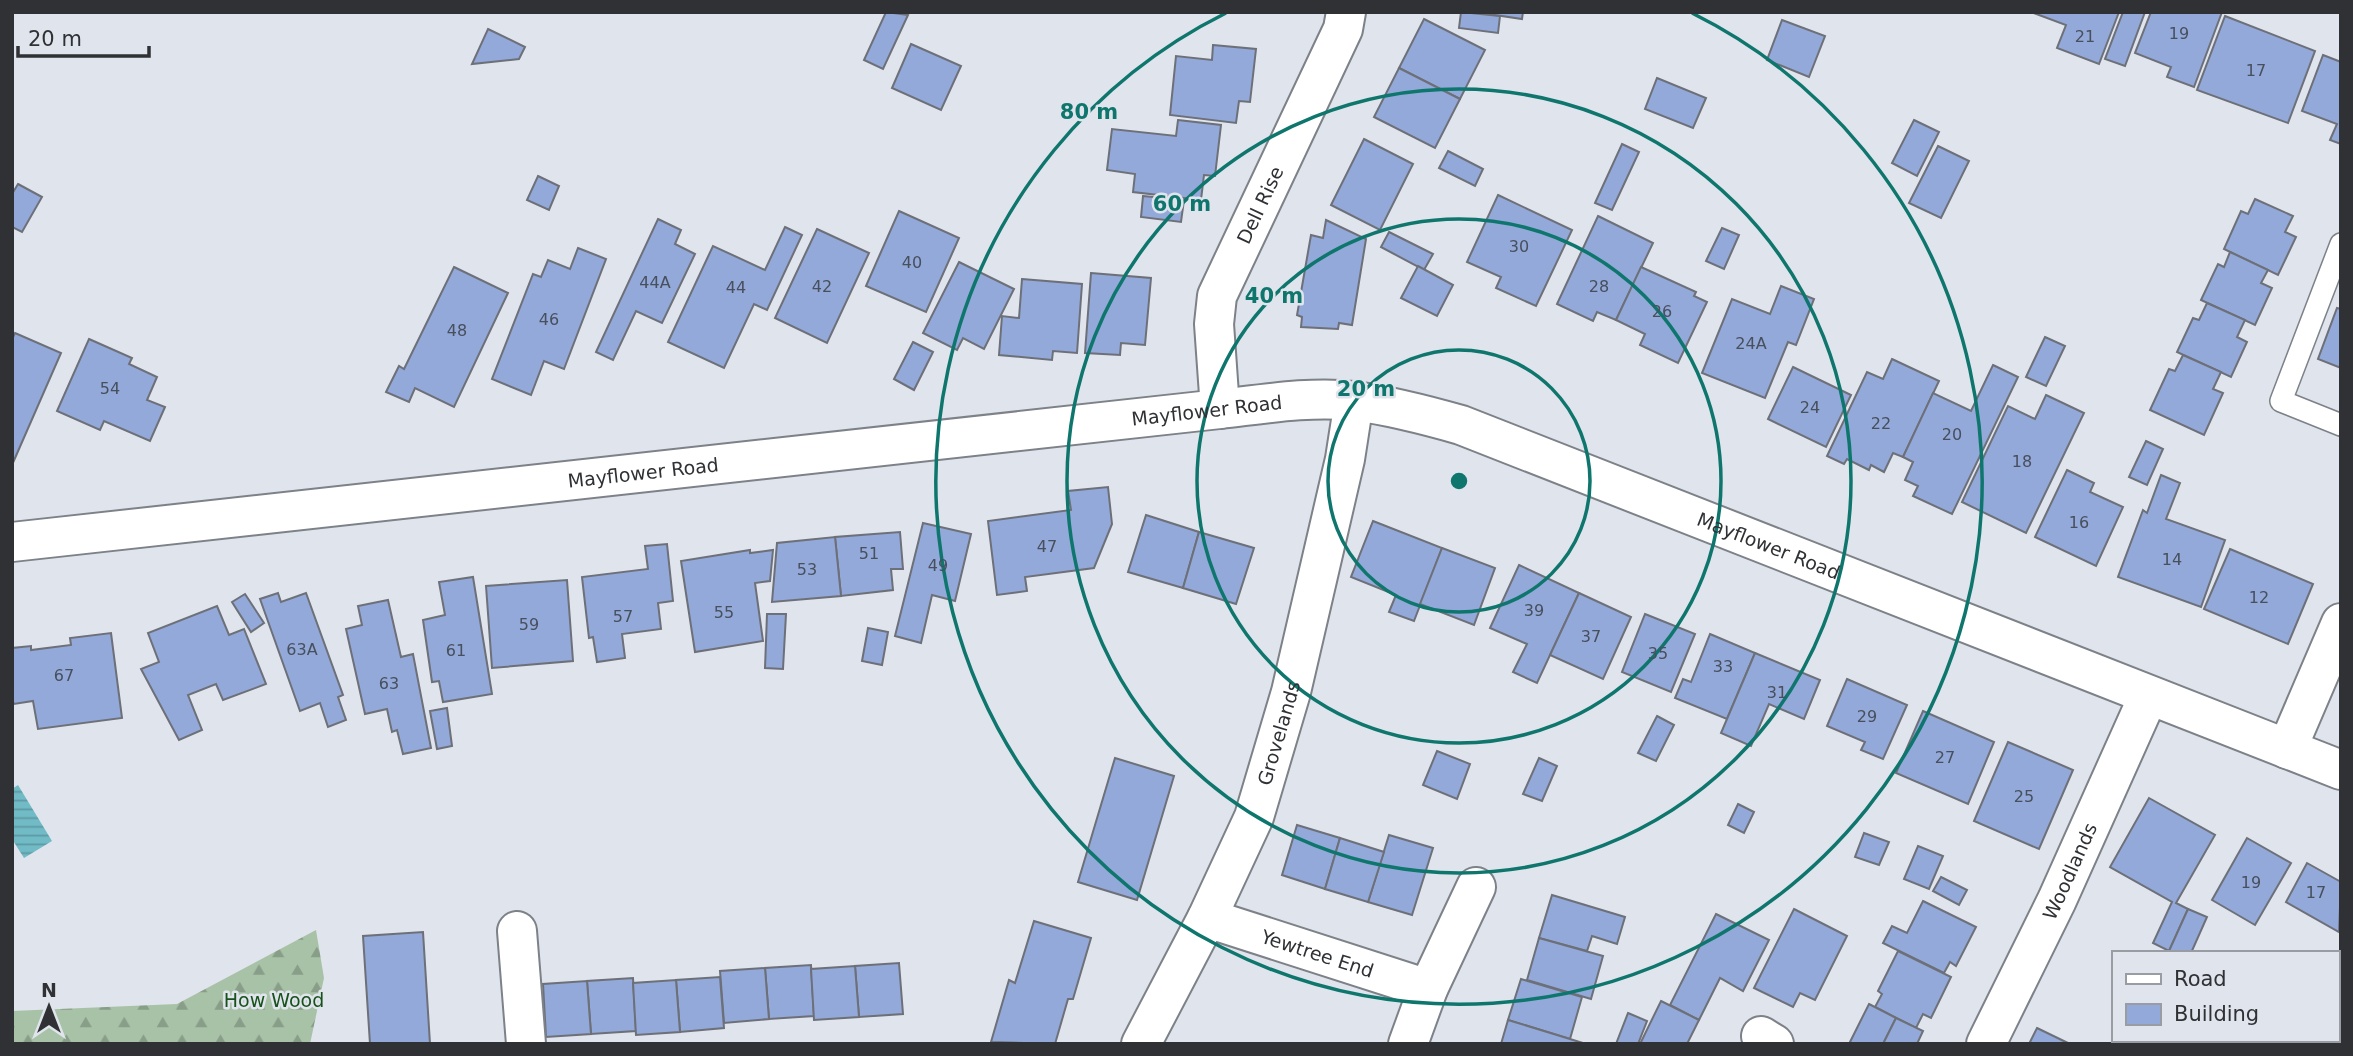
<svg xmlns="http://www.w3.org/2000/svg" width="2353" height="1056" font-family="'DejaVu Sans',sans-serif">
	<defs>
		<pattern id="forest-firs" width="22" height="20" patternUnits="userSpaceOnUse" patternTransform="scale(1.75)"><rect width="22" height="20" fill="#a7c2a6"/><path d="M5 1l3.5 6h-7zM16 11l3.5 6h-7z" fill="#889e88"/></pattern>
		<pattern id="water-rules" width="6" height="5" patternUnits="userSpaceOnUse" patternTransform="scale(1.75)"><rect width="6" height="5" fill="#71bbc6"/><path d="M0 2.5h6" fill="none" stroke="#5d99a2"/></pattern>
	</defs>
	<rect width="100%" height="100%" fill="#e0e4ec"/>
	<polygon fill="url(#forest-firs)" points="316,930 324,978 310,1044 12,1044 12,1011 177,1004"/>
	<polygon fill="url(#water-rules)" points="18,785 52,841 24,858 12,839 12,789"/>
	<g fill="#92a9d9" stroke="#6d7078" stroke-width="2">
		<polygon points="886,12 908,15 883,69 864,60"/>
		<polygon points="1461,12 1500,16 1498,33 1459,28"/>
		<polygon points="1475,12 1523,12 1522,19"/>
		<polygon points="2031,12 2119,12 2099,64 2057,48 2066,25"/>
		<polygon points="2123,12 2145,12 2125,66 2105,59"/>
		<polygon points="2151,12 2222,12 2194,87 2167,77 2171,67 2135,53"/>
		<polygon points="2225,16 2315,51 2288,123 2197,90"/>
		<polygon points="1424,19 1485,50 1460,99 1399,68"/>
		<polygon points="1782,20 1825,36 1809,77 1767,60"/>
		<polygon points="488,29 525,47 519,59 472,64"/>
		<polygon points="911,44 961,66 941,110 892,88"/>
		<polygon points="1213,45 1256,49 1250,102 1239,101 1236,123 1170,115 1176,56 1212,60"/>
		<polygon points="2323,55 2341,62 2341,144 2330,140 2337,124 2302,111"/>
		<polygon points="1399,68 1460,99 1435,148 1374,117"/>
		<polygon points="1657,78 1706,98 1693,128 1645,109"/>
		<polygon points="1178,120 1221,125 1215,176 1204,175 1201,200 1133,192 1135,174 1107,170 1112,129 1176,136"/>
		<polygon points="1914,120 1939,132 1917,176 1892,163"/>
		<polygon points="1364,139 1413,164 1380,230 1331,205"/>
		<polygon points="1622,144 1639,152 1612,210 1595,203"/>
		<polygon points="1938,146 1969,161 1941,218 1909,203"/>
		<polygon points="1448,151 1483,169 1475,186 1439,168"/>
		<polygon points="538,176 559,186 549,210 527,200"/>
		<polygon points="18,184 42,197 22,232 12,227 12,194"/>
		<polygon points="1498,195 1572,230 1536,306 1496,288 1501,277 1467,262"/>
		<polygon points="1143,196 1184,200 1181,222 1141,217"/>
		<polygon points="2255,199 2293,216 2285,232 2296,237 2278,275 2224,249 2241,211 2248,214"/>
		<polygon points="899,211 959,238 926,312 866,286"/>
		<polygon points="1598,216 1653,243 1616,320 1597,312 1593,321 1557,304"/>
		<polygon points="658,219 681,230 675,244 695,254 662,323 636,311 613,360 596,352"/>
		<polygon points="1326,220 1366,239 1352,325 1339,323 1338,329 1301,327 1302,317 1297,315 1311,235 1323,238"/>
		<polygon points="785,227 802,235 767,310 754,304 724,368 668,342 713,246 765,270"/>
		<polygon points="1722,228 1739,235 1724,269 1706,261"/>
		<polygon points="817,229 869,253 827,343 775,318"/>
		<polygon points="1389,232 1433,254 1424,270 1381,247"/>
		<polygon points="578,248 606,259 564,369 544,361 531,395 492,379 533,274 541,277 548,260 570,269"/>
		<polygon points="2230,252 2268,270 2261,283 2272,288 2255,325 2201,300 2218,264 2224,267"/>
		<polygon points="959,262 1014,289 984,349 963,338 957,350 923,333"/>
		<polygon points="1418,266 1453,285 1437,316 1401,298"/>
		<polygon points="454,267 508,293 454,407 415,388 409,402 386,392 399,366 404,369"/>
		<polygon points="1641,267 1696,292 1694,296 1707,302 1678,363 1640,345 1645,334 1616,320"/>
		<polygon points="1091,273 1151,278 1145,345 1121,343 1120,355 1085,353"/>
		<polygon points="1022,279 1082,284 1077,353 1053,351 1052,360 999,355 1002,316 1019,318"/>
		<polygon points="1781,286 1814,299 1796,345 1788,342 1765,398 1702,373 1732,299 1770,314"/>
		<polygon points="2207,303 2245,320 2237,337 2247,342 2231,377 2177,352 2193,318 2199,320"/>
		<polygon points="2337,308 2341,309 2341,368 2318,359"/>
		<polygon points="15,333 61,353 12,465 12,339"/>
		<polygon points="2045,337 2065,346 2046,386 2026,377"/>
		<polygon points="89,339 132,358 129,364 157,377 147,400 165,407 150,441 104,421 100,430 57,411"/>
		<polygon points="913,342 933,352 914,390 894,379"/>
		<polygon points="2183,355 2221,372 2213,389 2223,393 2204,435 2150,410 2169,369 2175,371"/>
		<polygon points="1892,359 1939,381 1903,457 1893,453 1884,472 1871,465 1869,470 1847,459 1844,464 1827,456 1867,372 1883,379"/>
		<polygon points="1993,365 2018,377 1952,514 1913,496 1918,486 1905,480 1913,462 1903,457 1933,393 1971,411"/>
		<polygon points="1793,367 1851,395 1826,447 1768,419"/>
		<polygon points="2046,395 2084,413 2026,533 1962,502 2008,406 2035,419"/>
		<polygon points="2146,441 2163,449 2147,485 2129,477"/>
		<polygon points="2067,470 2094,483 2090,492 2123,507 2096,566 2035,537"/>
		<polygon points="2161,475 2180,483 2166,519 2225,540 2201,607 2118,577 2143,510 2147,513"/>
		<polygon points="1108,487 1112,524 1094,568 1025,577 1027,591 997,595 988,521 1071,510 1068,491"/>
		<polygon points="1146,515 1199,532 1183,588 1128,572"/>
		<polygon points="1373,521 1442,548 1414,621 1389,612 1396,595 1351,577"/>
		<polygon points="923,523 971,534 955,601 932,595 921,643 895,636"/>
		<polygon points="900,532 903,569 891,569 893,590 841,596 835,537"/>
		<polygon points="1199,532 1254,548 1236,604 1183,588"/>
		<polygon points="835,537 841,596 772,602 777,543"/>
		<polygon points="667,544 673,601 658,603 661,629 622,634 625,658 597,662 593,637 589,638 582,577 648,569 645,546"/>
		<polygon points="1442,548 1495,568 1474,625 1420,604"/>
		<polygon points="2230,549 2313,584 2288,644 2204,609"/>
		<polygon points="750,550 750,553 773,550 770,581 755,583 763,641 695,652 681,561"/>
		<polygon points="1519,565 1579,593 1537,683 1513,672 1527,644 1490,628"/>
		<polygon points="473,577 492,694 443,702 439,681 432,682 423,620 445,615 439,582"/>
		<polygon points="567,580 573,661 492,668 486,586"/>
		<polygon points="278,593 281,602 306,593 343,695 338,697 346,720 328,727 320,703 300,711 260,599"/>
		<polygon points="1579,593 1631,617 1603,679 1550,655"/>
		<polygon points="245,594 264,623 251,632 232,602"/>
		<polygon points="388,600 401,657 413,654 431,748 403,754 397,730 392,732 387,709 365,714 346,629 362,625 358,606"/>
		<polygon points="217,606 229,635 244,629 266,684 223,700 216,684 188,695 202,730 179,740 141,669 159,662 148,633"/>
		<polygon points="767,614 786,614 783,669 765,668"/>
		<polygon points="1645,614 1695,634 1671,692 1622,672"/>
		<polygon points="868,628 888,632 882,665 862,661"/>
		<polygon points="111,633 122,718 38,729 33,701 14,704 12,700 12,648 31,646 31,650 71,645 70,638"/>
		<polygon points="1710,634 1755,653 1727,719 1675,698 1683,679 1691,682"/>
		<polygon points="1755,653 1820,680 1804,719 1769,704 1751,746 1721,733"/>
		<polygon points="1847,679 1907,705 1883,759 1861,750 1865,742 1827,726"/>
		<polygon points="447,708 452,746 437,749 430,711"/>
		<polygon points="1923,711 1994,742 1968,804 1896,773"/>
		<polygon points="1657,716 1674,725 1656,761 1638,753"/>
		<polygon points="2008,742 2073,770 2039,849 1974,821"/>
		<polygon points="1437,751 1470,764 1457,799 1423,785"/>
		<polygon points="1115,758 1174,776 1137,900 1078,882"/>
		<polygon points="1539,758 1557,766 1542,801 1523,794"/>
		<polygon points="2149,798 2215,835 2176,903 2188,909 2169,951 2153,943 2172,902 2110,867"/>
		<polygon points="1738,804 1754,812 1744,833 1728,825"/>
		<polygon points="1297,825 1340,838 1325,889 1282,875"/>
		<polygon points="1864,833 1889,842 1879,865 1855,857"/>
		<polygon points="1389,835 1433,848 1412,915 1368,902"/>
		<polygon points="1340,838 1384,852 1368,902 1325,889"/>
		<polygon points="2247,838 2291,863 2255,925 2212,900"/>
		<polygon points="1918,846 1943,856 1929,889 1904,879"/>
		<polygon points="2307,863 2341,882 2339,932 2286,902"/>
		<polygon points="1941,877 1967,890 1959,905 1933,891"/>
		<polygon points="1552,895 1625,917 1617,944 1592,936 1587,951 1539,938"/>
		<polygon points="1923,901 1976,927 1956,966 1950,962 1944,973 1883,943 1892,926 1907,933"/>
		<polygon points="1794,909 1847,936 1815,1000 1800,993 1793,1007 1754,988"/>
		<polygon points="2188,909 2207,917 2191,953 2174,953 2169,951"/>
		<polygon points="1716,914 1769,940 1743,991 1720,978 1699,1020 1670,1005"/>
		<polygon points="1034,921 1091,938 1073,999 1068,999 1055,1044 991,1042 1009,980 1015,983"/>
		<polygon points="423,932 430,1044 370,1044 363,936"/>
		<polygon points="1539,938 1603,956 1591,999 1527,980"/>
		<polygon points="1898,951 1951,977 1931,1018 1923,1014 1916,1028 1875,1007 1882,994 1878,991"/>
		<polygon points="899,963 903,1014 859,1017 855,966"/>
		<polygon points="811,965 814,1016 769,1019 765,968"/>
		<polygon points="855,966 859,1017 814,1020 811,969"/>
		<polygon points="765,968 769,1019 724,1023 720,971"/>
		<polygon points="720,977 724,1028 680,1032 676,980"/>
		<polygon points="633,978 636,1031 591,1034 587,981"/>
		<polygon points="1521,979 1582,997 1570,1039 1508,1020"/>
		<polygon points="676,980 680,1032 636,1035 633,983"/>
		<polygon points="587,981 591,1034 546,1037 543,984"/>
		<polygon points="1661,1001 1699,1020 1687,1044 1640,1044"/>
		<polygon points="1869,1004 1896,1018 1883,1044 1853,1044 1850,1042"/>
		<polygon points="1628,1013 1647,1021 1638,1044 1616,1044"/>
		<polygon points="1896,1018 1923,1031 1917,1044 1883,1044"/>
		<polygon points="1508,1020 1570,1039 1586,1044 1501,1044"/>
		<polygon points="2037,1028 2070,1044 2029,1044"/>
		<polygon points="2207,1040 2235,1040 2243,1044 2205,1044"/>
	</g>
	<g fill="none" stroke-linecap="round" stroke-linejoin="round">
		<g stroke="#7d8188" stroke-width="24">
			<polyline id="service" points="2341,244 2281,401 2341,425"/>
		</g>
		<g stroke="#7d8188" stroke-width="42">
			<g id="minor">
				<path id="s1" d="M1220,409L1214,324L1217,296L1343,29L1346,12"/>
				<path id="s2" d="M12,542L1220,409C1264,404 1310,396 1355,401C1391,406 1426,415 1461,425L2341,770"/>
				<polyline points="2287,749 2341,623"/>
				<path id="s3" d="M1207,918L1428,989"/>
				<polyline points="517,931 526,1044"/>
				<polyline points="1761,1036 1774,1044"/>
				<path id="s4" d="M1141,1044L1207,918L1254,817L1291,692L1345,459L1354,401"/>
				<polyline points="1408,1044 1428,989 1476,887"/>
				<path id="s5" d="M1986,1044L2057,900L2148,697"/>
			</g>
		</g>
		<use href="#service" stroke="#fff" stroke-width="21"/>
		<use href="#minor" stroke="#fff" stroke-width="38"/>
	</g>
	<g fill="none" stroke="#0f766e" stroke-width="3.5">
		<circle cx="1459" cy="481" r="131"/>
		<circle cx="1459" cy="481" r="262"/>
		<circle cx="1459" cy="481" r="392"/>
		<path d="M1692 13A523 523 0 1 1 1226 13"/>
	</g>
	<g text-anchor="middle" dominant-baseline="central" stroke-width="5" stroke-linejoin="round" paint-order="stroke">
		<g font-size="16" fill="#484f5d">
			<text x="2179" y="33">19</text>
			<text x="2085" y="36">21</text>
			<text x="2256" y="70">17</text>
			<text x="1519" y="246">30</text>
			<text x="912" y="262">40</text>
			<text x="655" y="282">44A</text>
			<text x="822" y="286">42</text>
			<text x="1599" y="286">28</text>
			<text x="736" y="287">44</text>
			<text x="1662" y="311">26</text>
			<text x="549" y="319">46</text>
			<text x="457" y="330">48</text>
			<text x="1751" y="343">24A</text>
			<text x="110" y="388">54</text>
			<text x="1810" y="407">24</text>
			<text x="1881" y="423">22</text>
			<text x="1952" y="434">20</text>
			<text x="2022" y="461">18</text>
			<text x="2079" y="522">16</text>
			<text x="1047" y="546">47</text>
			<text x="869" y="553">51</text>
			<text x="2172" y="559">14</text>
			<text x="938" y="565">49</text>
			<text x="807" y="569">53</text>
			<text x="2259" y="597">12</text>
			<text x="1534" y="610">39</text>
			<text x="724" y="612">55</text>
			<text x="623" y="616">57</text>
			<text x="529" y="624">59</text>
			<text x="1591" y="636">37</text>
			<text x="302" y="649">63A</text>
			<text x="456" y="650">61</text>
			<text x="1658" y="653">35</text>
			<text x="1723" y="666">33</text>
			<text x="64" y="675">67</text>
			<text x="389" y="683">63</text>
			<text x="1777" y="692">31</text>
			<text x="1867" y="716">29</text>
			<text x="1945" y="757">27</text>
			<text x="2024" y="796">25</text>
			<text x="2251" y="882">19</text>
			<text x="2316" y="892">17</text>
		</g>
		<g font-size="19" fill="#2f3134" stroke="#e0e4ec">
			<text stroke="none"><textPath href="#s1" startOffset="214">Dell Rise</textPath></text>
			<text stroke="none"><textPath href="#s2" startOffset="1202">Mayflower Road</textPath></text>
			<text stroke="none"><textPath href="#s2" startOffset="635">Mayflower Road</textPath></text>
			<text stroke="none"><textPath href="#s2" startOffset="1790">Mayflower Road</textPath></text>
			<text stroke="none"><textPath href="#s4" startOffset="341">Grovelands</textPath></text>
			<text stroke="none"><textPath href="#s5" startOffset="192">Woodlands</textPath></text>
			<text stroke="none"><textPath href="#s3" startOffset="116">Yewtree End</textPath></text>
		</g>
		<g font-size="19" fill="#18521b" stroke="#e0e4ec">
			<text x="274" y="1000">How Wood</text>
		</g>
	</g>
	<circle cx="1459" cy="481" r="10" fill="#0f766e" stroke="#e0e4ec" stroke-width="3.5"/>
	<g font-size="21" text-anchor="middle" font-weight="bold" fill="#0f766e" stroke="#e0e4ec" stroke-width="5" stroke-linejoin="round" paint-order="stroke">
		<text x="1089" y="119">80 m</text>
		<text x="1182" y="211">60 m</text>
		<text x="1274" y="303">40 m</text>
		<text x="1366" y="396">20 m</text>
	</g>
	<rect width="2353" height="1056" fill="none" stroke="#2f3134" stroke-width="28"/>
	<rect x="2112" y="951" width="228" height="91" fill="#e0e4ec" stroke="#999ca2" stroke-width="2"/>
	<rect x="2126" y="974" width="35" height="10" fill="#ffffff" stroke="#999ca2" stroke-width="2"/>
	<text x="2174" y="986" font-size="21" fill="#2f3134">Road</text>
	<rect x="2126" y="1004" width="35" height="21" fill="#92a9d9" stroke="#999ca2" stroke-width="2"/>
	<text x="2174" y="1021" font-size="21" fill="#2f3134">Building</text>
	<g transform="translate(49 1007)" stroke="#e0e4ec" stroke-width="5" paint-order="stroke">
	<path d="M0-5L12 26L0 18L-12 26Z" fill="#2f3134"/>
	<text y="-10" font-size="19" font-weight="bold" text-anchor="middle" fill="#2f3134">N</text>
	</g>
	<path d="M18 46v10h131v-10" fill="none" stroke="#2f3134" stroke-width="3.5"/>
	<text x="28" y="46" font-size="21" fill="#2f3134" stroke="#e0e4ec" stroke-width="5" paint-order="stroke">20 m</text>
</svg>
